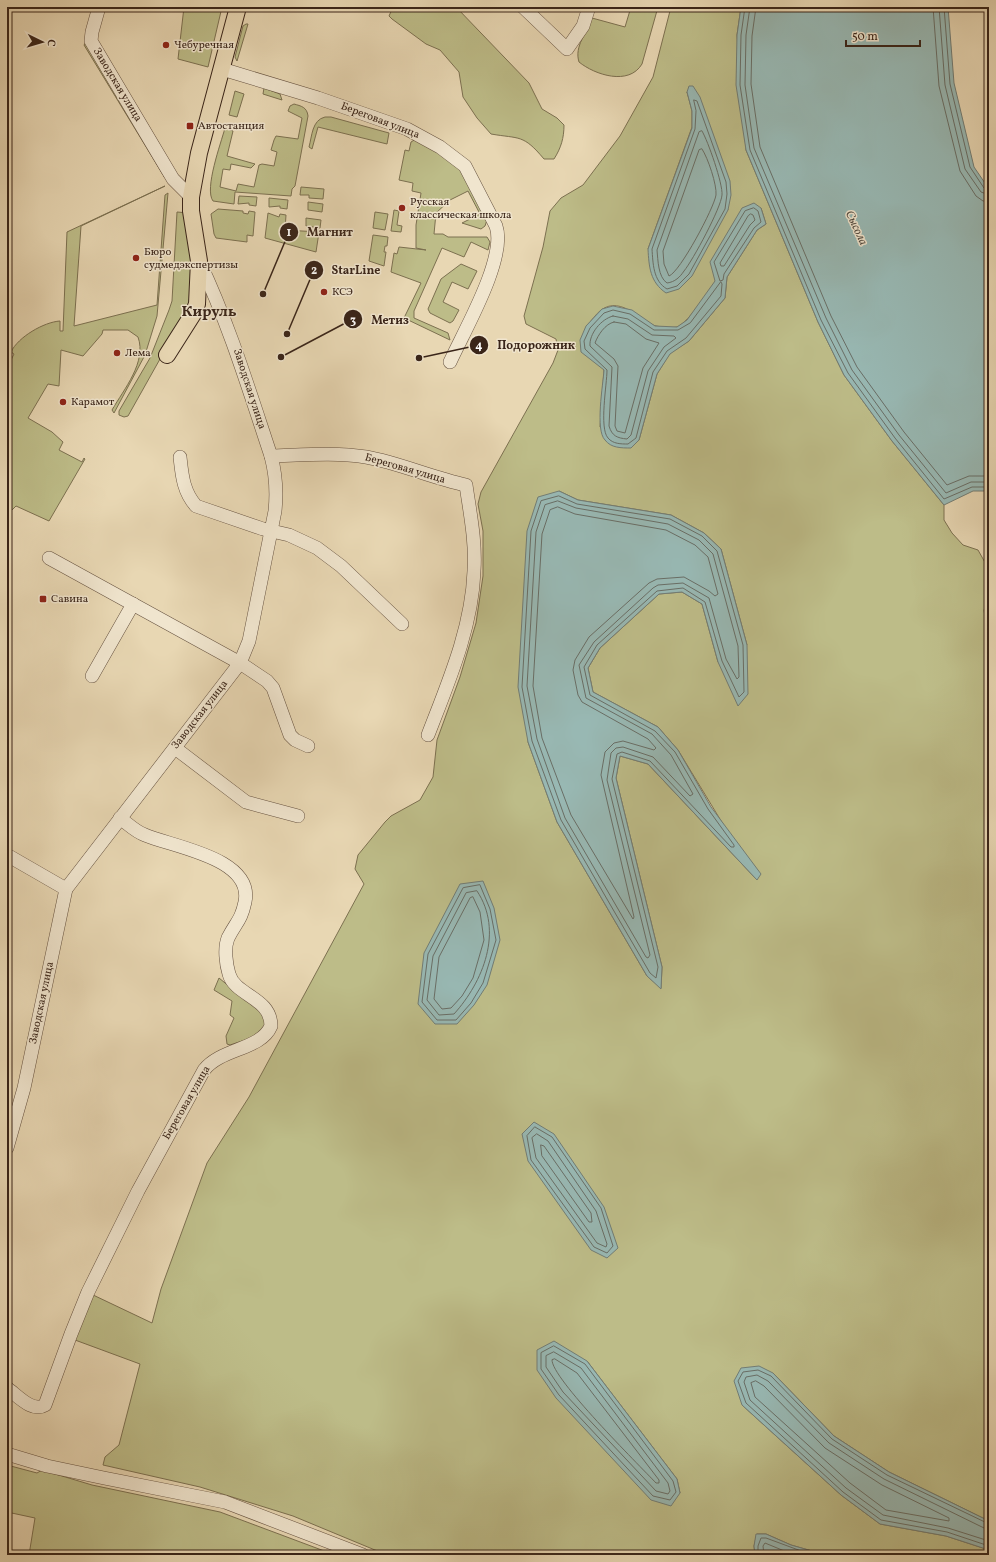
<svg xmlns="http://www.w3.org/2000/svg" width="996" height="1562" font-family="Vollkorn,serif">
	<rect width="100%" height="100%" fill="#e8d7b3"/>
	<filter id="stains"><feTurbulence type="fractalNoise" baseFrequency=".005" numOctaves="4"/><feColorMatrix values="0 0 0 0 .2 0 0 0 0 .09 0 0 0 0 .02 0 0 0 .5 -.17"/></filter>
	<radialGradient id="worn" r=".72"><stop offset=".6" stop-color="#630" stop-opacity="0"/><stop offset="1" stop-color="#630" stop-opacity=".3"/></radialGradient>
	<g fill="#bdbc88" stroke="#7c7050" fill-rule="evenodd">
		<polygon points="184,7 222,7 208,67 178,59"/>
		<path d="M393,7H456L529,83L542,109L557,118L564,125C564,138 561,148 554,159H544C523,134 520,139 491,134L477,118L463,97L459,72L440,50L426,44L392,19L389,16Z"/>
		<path d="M631,7H658L642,64C629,86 595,75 579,62C574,46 587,33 592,18L625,27Z"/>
		<path d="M671,7H741L737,35L746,150L818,322L844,375L892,441L944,505V520L952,533L963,545L978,550L987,566L985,576L989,588V600L984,610L986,624L989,625V1521L889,1472L834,1436L773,1373L742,1405L841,1495L880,1524L946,1536L989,1550V1555H826L791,1545L766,1534H757L754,1546L755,1555H387L293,1516L200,1487L103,1465L105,1457L119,1445L140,1364L75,1340L91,1294L152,1323L161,1289L207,1163L249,1097L364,884L355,869L358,855L385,822L391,816L420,800L433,777L437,740L460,677L476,623L483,576V531L478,504L481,492L553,363L558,350L556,339L526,324L524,316L543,247L550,211L561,198L583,185L620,136L653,77ZM687,92L728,210L648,249L692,127V111ZM761,208L766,224L757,230L727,277L725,298L689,341L670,353L657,374L639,440L600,427L604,370L587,326C591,321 596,314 601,310C622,295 642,323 656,326C661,327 672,328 677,327C695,321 748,229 761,208ZM559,491L578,500L671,515L704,533L721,549L747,645L718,662L702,604L682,592L659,594L600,648L588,668L593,692L658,727L678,750L757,880L648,764L620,756L616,778L662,967L661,988L647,976L557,822L528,742ZM587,1361L677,1479L680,1493Z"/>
		<polygon points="246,24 248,24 237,61 235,57 243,26"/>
		<polygon points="86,42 165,178 84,45"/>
		<polygon points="264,88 280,94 282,100 263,94"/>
		<polygon points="235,91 244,94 237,117 229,115"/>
		<path d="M294,104C301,106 307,107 308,116L295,186L292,189L291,196L235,192L234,204L213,201C204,189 221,143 225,128L233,131L227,156L255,164L251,168L231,164L230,170L223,169L220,187L236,191L238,184L254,187L259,165L262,164L274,166L277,152L271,150L274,140L276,136L298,139L302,118L288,111L290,106Z"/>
		<path d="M325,117H331L389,133L387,144L318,127L312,149L309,147C312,136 312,120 325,117Z"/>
		<polygon points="416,139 456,162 487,220 485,226 481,229 462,223 480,214 468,191 450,200 436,213 434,234 443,234 448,237 487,237 490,242 488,250 471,242 464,257 442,248 414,311 414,318 448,333 450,340 404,318 421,283 391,272 394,253 397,254 399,247 426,250 416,248 416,225 421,193 412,191 413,183 399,180 405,150 409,151 411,142"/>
		<path d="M165,186L81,226L74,326L157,305L165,195L168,193L157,316L145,355L114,413L112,410C124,389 147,362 138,337L128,330H103L102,334L83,356L61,350L59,386L48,384L28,418L52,432L63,442L59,450L82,462L84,458L85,459L49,521L16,506L7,515V368L14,354L11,352C18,337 44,322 60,321V331H63L67,232Z"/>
		<polygon points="301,187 324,189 323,199 309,198 309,195 300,195"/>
		<polygon points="239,196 257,197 256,206 249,205 249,203 238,204"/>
		<polygon points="269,198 288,200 287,209 280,208 280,206 269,207"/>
		<polygon points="308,202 323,204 322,212 308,210"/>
		<polygon points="218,209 243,211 243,213 248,214 249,211 255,212 253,236 247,235 247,242 216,238 214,234 211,214"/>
		<polygon points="394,210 399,211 397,225 402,226 401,232 391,231"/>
		<polygon points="177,212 189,213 191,245 192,302 128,416 124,417 119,415 119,411 150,358 169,310 172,301"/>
		<polygon points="375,212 388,214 385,230 373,228"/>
		<polygon points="268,213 279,217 280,214 286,215 285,230 319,232 316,252 265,238"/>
		<polygon points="306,218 321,220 320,228 306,226"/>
		<polygon points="373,235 388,237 387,246 385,246 384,252 386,252 384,266 369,261"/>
		<polygon points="461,264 477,271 468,289 452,282 443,302 459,310 453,321 450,323 430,313 428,309 441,279"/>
		<polygon points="219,978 247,1001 258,1006 268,1023 257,1036 230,1045 227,1044 226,1036 234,1018 230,1015 232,1001 214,990"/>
		<polygon points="7,1465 37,1473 42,1470 92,1485 220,1512 335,1555 29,1555 35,1518 7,1512 7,1481 10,1470 7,1469"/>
	</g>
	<g fill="#98b8b3" stroke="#727d75">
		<polygon points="741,7 948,7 954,83 974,167 989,189 989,491 973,491 944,505 892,441 844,375 818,322 746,150 736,85 737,35"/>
		<path d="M689,86H693L700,97L730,181L731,195L728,210L692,276L679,289L666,293C650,282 649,267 648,249L692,128V111L687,92Z"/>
		<path d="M754,203L761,208L766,224L757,230L727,277L725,298L689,341L670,354L657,374L639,440L631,448C621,448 611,448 605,440C595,430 603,385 604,370L581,352L580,340L586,326L602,309L613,306L632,310L655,326L677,327L687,320L715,281L710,262L742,208Z"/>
		<polygon points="559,491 578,500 671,515 704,533 721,549 747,645 748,694 738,706 718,662 702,604 682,592 659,594 600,648 588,668 593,692 658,727 678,750 711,807 761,874 757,880 648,764 620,756 616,778 662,967 661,989 647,976 557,822 528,742 518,687 527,531 538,497"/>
		<polygon points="483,881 494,908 500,940 487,985 474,1005 457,1024 435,1024 418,1004 424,953 460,884"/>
		<polygon points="534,1122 554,1134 604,1207 618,1248 607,1258 591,1250 528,1161 522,1134"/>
		<polygon points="554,1341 587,1361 677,1479 680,1493 671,1506 651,1500 556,1398 537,1370 537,1350"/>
		<polygon points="759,1366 773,1373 834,1436 889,1472 989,1521 989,1550 946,1536 880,1524 841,1495 742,1405 734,1381 741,1368"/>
		<polygon points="756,1534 766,1534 791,1545 826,1555 755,1555 754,1546"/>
	</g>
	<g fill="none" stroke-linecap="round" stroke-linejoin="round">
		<g stroke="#696e66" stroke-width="1">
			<polyline points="745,7 741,35 740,85 750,150 821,320 848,373 895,438 944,499 972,487 989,487"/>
			<polyline points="750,7 746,35 745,85 754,148 826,318 852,370 899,435 946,493 971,482 989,482"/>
			<polyline points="756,7 752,36 751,84 760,147 831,316 857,367 904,432 947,485 969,476 989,476"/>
			<polyline points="933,7 939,86 960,171 976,196 983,201 989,201"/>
			<polyline points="939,7 945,85 965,169 981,192 989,195"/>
			<polyline points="944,7 950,84 970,167 984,188 989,190"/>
			<path d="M694,100L697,101L726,182L727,194L725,209L689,274L677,286L667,289C653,281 653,263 652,249L695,129L696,111Z"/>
			<path d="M702,131C708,141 723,184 722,195C721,208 693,260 684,271C680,277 675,282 667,283C658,277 658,260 657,250L699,132Z"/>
			<path d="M702,149C708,158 717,185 716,195C714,208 680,272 669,276L664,264L663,251L699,150Z"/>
			<polygon points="754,208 758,211 761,222 754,228 724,274 723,280 720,281 714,262 745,211"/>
			<polygon points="751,214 753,215 755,220 750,225 724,266 721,266 720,263 748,216"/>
			<path d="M721,282L722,284L721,296L686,338L667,351L653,372L636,438L628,444C621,444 613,444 608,438C599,428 607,384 607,370L585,349L584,341L590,328L604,313L613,310L630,314L654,330H678L690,323Z"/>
			<path d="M613,316L628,319L652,335L674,336L676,338L664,347L648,371L631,435L627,439C617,438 612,436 609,426L612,367L590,346C589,334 601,319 613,316Z"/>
			<path d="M614,322L626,324L646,339L659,343L643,368L625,433L617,431L615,426L618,366L614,359L595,343C598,335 605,324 614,322Z"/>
			<polygon points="559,496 577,504 670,519 702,536 717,551 743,645 744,692 739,697 722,661 705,602 683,588 657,591 597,645 584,667 590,695 655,731 675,752 708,809 734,845 734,847 731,847 650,761 622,752 617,754 612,779 658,967 656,978 650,973 561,820 532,741 522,687 531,531 541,501"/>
			<polygon points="558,501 576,508 668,524 699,540 713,554 738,646 739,677 737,679 726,659 709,598 683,583 658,585 653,588 594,642 579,665 586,698 652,734 671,755 693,794 690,796 653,757 623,747 616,748 611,753 607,780 650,955 648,958 646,957 565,818 537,739 527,686 536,532 545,505"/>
			<polygon points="558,507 575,514 666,530 695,545 708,557 718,594 715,596 709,591 684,577 657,579 649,583 589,637 575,660 573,670 578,695 582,702 648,739 656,748 654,750 623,741 614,743 605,752 601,775 634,917 633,919 571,815 542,738 533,686 542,534 550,510"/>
			<polygon points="480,885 490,909 496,940 483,983 471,1003 456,1020 437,1020 422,1002 428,954 463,888"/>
			<path d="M477,891C504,931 483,982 454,1014L439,1015L427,1000L433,956L466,893Z"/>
			<polygon points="473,897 480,912 484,940 473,978 462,996 451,1008 442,1009 434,999 439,957 470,898"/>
			<polygon points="535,1127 552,1137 601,1208 613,1246 607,1253 594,1247 531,1160 527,1136"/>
			<polygon points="537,1134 548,1141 596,1211 607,1244 606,1247 597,1243 536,1158 532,1138"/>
			<polygon points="541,1145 544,1146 591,1213 592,1222 589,1222 542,1156"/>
			<polygon points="554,1346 585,1364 673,1481 676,1492 670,1500 653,1496 559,1395 541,1369 541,1353"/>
			<polygon points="554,1352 581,1368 668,1483 670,1491 668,1494 656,1491 563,1392 546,1367 546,1356"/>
			<path d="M555,1359L577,1373L659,1480V1483H656C639,1465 551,1378 552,1360Z"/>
			<polygon points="756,1381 764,1386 825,1448 882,1485 949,1518 949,1521 886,1510 850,1483 755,1397 751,1383"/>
			<polyline points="989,1524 887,1475 832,1439 771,1376 758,1370 743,1372 738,1381 746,1403 843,1492 881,1520 947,1532 989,1546"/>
			<polyline points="989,1529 984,1528 884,1479 829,1443 768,1381 757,1375 746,1377 744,1382 750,1400 846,1488 883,1515 948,1528 989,1541"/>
			<polyline points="758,1555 758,1546 761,1538 766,1538 812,1555"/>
			<polyline points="764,1555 763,1546 765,1543 794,1555"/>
		</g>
		<g stroke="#665240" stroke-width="14">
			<g id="minor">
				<polyline points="99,7 92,32 91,41 173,179 191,197"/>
				<polyline points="523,7 567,49 583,26 589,7"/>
				<path d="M222,69L318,98L407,129L440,147L465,166L496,226C507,258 464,331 450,362"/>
				<path d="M271,456C303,455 335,452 366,457C400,463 432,478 466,485C470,513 476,542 474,571C472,628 448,683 428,735"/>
				<path d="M180,457C182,475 183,491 196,506L263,529L289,535L317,548L341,566L402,624"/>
				<polyline points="49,558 240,663 267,681 273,688 290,735 295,740 308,746"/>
				<polyline points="92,676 133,604"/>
				<polyline points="175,748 246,802 298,816"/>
				<polyline points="7,855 66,889"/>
				<path d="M7,1148L24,1088L66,889L240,663L249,641L275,511C277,492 276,475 271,456C249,390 229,324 199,261"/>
				<path d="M7,1388C17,1395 32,1413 45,1405L71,1334L88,1292L138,1191L204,1070C221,1048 261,1050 271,1026C271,997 235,996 229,974C226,964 224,948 228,938C236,922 241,921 245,902C254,858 173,847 145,835C136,832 128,824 120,818"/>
				<polyline points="7,1454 47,1466 104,1478 225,1502 363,1555"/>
			</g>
		</g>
		<g stroke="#3a2519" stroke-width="18">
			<polyline id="major" points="167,355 193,314 197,304 199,261 191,211 191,197 199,153 238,7"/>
		</g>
		<use href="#minor" stroke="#f0e5ce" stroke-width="13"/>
		<use href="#major" stroke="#e8d7b3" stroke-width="16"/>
	</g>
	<g fill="#8f2418" stroke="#f0e5ce" stroke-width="1.5">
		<circle cx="166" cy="45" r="4"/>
		<rect x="186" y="122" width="8" height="8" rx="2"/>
		<circle cx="402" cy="208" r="4"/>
		<circle cx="136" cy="258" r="4"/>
		<circle cx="324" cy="292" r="4"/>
		<circle cx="117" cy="353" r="4"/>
		<circle cx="63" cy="402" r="4"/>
		<rect x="39" y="595" width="8" height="8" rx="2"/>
	</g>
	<g text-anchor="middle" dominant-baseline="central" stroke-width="3" stroke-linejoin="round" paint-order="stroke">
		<g font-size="11" fill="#3a2519" stroke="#f0e5ce" text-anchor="start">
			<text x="174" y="45">Чебуречная</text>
			<text x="198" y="126">Автостанция</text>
			<text x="410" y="202">Русская<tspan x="410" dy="13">классическая школа</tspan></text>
			<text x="144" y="252">Бюро<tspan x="144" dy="13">судмедэкспертизы</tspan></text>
			<text x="332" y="292">КСЭ</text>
			<text x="125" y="353">Лема</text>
			<text x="71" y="402">Карамот</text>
			<text x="51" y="599">Савина</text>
		</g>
		<g font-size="11" fill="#3a2519" stroke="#f0e5ce">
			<text transform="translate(117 85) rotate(59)">Заводская улица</text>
			<text transform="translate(380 121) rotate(21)">Береговая улица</text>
			<text transform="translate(249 389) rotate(72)">Заводская улица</text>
			<text transform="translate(405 469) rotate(16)">Береговая улица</text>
			<text transform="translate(200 715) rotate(-52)">Заводская улица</text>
			<text transform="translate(42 1003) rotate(-78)">Заводская улица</text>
			<text transform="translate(187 1103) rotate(-60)">Береговая улица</text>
		</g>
		<g font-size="12" font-style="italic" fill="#524a40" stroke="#f0e5ce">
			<text transform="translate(856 228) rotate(65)">Сысола</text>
		</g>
		<g font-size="15" font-weight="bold" fill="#3a2519" stroke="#f0e5ce">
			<text x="209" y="312">Кируль</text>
		</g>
	</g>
	<path fill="none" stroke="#3a2519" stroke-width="1.5" d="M263 294L289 232M287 334L314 270M281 357L353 319M419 358L479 345"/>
	<g fill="#3a2519" stroke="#f0e5ce" stroke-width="1.5">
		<circle cx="263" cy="294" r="4"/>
		<circle cx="287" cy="334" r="4"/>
		<circle cx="281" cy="357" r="4"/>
		<circle cx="419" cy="358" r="4"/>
		<circle cx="289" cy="232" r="10"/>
		<circle cx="314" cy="270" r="10"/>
		<circle cx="353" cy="319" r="10"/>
		<circle cx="479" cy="345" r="10"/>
	</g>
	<g font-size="12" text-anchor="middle" font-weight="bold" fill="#fff">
		<text x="289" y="236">1</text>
		<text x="314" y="274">2</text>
		<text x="353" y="324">3</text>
		<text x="479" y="349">4</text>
	</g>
	<g font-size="12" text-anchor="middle" font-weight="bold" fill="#3a2519" stroke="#f0e5ce" stroke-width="3" stroke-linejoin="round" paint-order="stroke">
		<text x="330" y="236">Магнит</text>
		<text x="356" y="274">StarLine</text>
		<text x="390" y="324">Метиз</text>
		<text x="536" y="349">Подорожник</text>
	</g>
	<rect width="996" height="1562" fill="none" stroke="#e8d7b3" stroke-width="24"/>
	<rect x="8" y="8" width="980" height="1546" fill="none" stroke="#3a2519" stroke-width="2"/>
	<rect x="12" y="12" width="972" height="1538" fill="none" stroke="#3a2519"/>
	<g transform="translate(42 42) rotate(95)" stroke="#f0e5ce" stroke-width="3" paint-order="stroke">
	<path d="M0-3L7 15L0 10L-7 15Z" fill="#3a2519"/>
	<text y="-6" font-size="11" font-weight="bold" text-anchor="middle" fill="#3a2519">С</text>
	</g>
	<path d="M846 40v6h74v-6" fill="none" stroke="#3a2519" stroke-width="2"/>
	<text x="852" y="40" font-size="12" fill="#3a2519" stroke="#f0e5ce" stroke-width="3" paint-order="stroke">50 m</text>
	<rect width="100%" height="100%" filter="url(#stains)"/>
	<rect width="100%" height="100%" fill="url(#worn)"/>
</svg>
